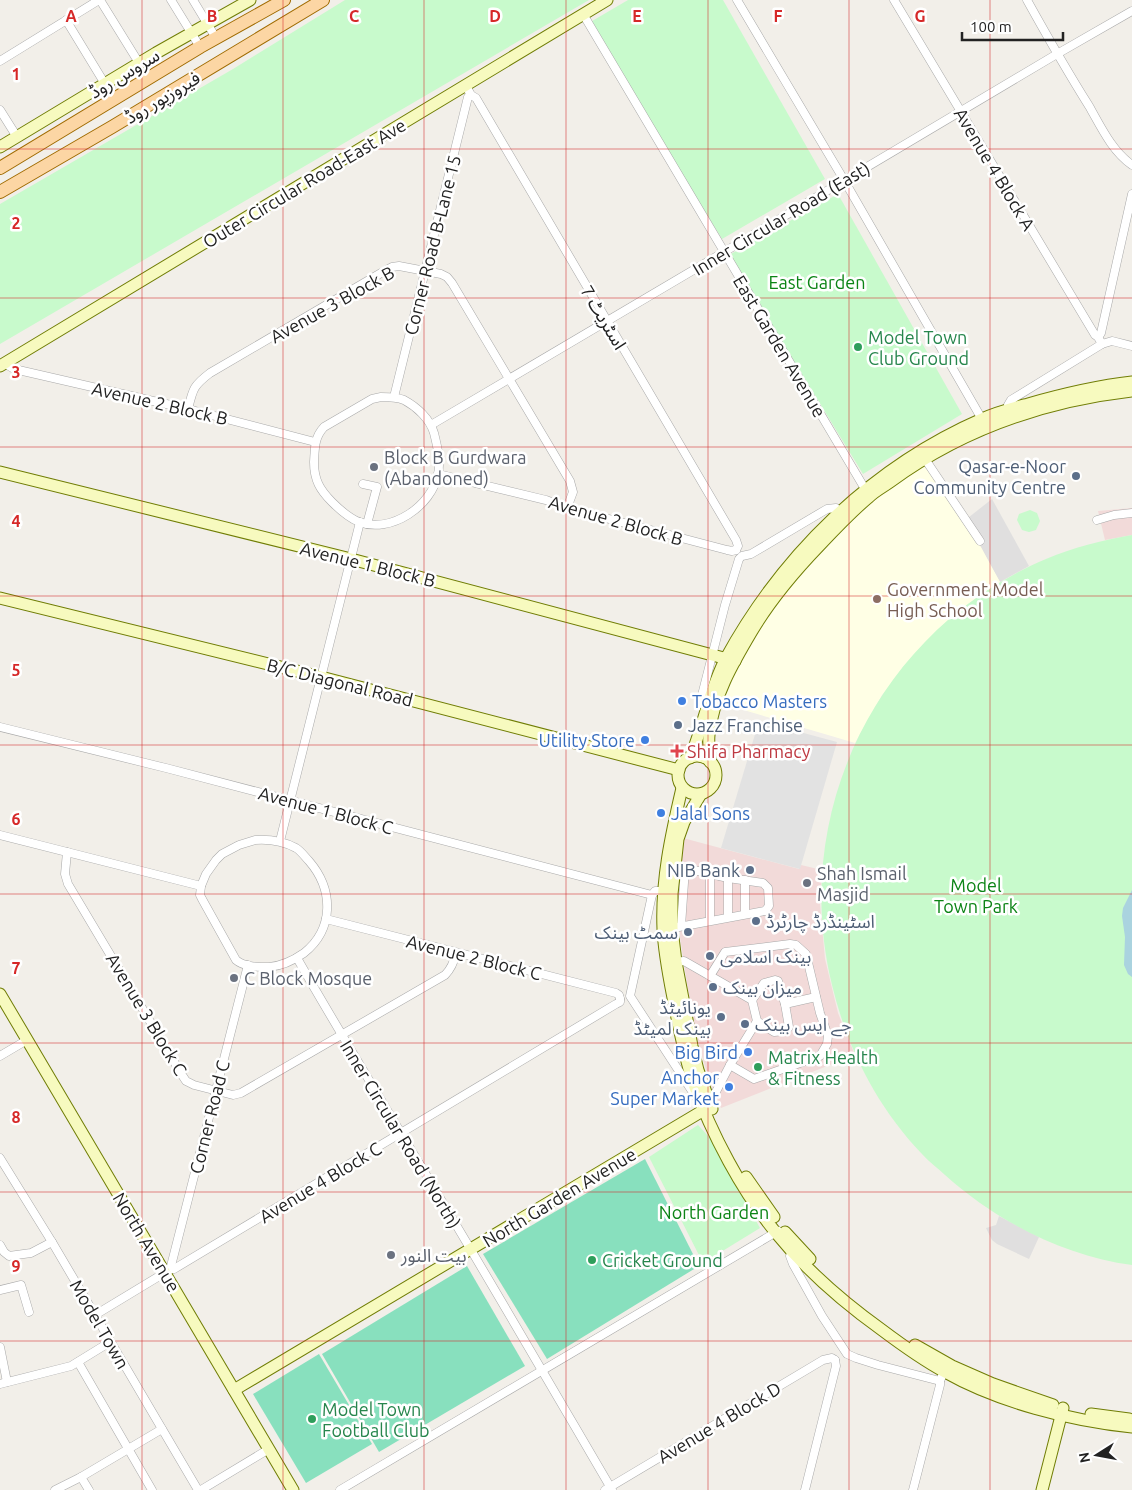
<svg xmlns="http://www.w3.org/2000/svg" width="1132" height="1490" font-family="Ubuntu,'Noto Sans Arabic',sans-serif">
	<rect width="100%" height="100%" fill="#f2efe9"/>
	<g fill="#e0dfdf">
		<polygon points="992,499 1029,566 1000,582 964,521"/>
		<polygon points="999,1216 1039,1237 1029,1259 997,1244 992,1240 986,1228 996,1225"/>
	</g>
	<g fill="#f2dad9">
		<polygon points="1132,508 1132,535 1105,540 1098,511"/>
		<polygon points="683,838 799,869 801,865 822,870 820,904 825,959 838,1013 855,1055 721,1108 711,1085 700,1050 691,1010 680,937 677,886"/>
	</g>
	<polygon fill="#ffffe5" points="923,464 959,513 981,547 1000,582 955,613 882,695 855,743 720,703 739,661 762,622 789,585 858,513 897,481"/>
	<g fill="#c8facc">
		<polygon points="345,0 589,0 0,344 0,204 233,69"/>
		<polygon points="628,0 723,0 825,179 722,239 587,24"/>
		<polygon points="838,194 962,414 863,474 729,255"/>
		<polygon points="1030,510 1037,513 1040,521 1036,530 1029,532 1022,530 1017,520 1019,514"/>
		<path d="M1132,535V1265C1064,1256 996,1221 945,1175C938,1168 929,1162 922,1154C877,1107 847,1048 832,985C789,810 880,629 1046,559C1074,547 1103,540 1132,535Z"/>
		<polygon points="698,1125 710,1138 760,1228 703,1263 649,1157"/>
	</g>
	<g fill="#88e0be">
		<polygon points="645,1159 699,1266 547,1359 483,1254"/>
		<polygon points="467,1266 525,1366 379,1452 322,1354"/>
		<polygon points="319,1354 372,1444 306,1483 253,1394"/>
	</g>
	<polygon fill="#e2e2e2" points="759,721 837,742 800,869 721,848"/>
	<polygon fill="#aad3df" points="1132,890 1132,977 1128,974 1124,965 1125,937 1122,916 1123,908"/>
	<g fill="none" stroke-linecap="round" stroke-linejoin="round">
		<g stroke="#a9a9a9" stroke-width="9">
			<g id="street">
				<polyline points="100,0 139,63"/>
				<polyline points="171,0 200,47"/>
				<polyline points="193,0 216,38"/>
				<polyline points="737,0 844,180 983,421"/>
				<polyline points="894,0 1095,335 1098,337 1102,344"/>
				<path d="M1027,0C1047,36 1067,71 1089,106C1101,127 1112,151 1132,165"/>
				<polyline points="583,14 868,494"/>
				<polyline points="66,20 105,84"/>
				<polyline points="0,61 99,0"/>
				<polyline points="466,86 471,95 476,98 736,540 738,546 736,550"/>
				<polyline points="0,110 17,137"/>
				<polyline points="1098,337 1101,333 1132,194"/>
				<polyline points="7,362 9,366 14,369 188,409 315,442"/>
				<path d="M381,397C389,397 397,397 404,400C417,407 430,419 434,433C437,445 441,461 438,474C432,506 391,534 359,522C349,518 340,510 332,502C320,490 314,480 314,462C315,448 314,438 324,427L372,399Z"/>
				<polyline points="394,397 467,101 468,97 471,95"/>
				<path d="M188,409C193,389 193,386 210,373L381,273L392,267L399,266L441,274L447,277L452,283L570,481L573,492L567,508"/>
				<polyline points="1009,409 1008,405 1011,400 1102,344 1112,341 1132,346"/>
				<polyline points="431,425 724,252 1057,54 1132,11"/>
				<polyline points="925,459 980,541"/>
				<polyline points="438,474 546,500 567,508 727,550 732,551 736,550"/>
				<polyline points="363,484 377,487 367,524"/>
				<polyline points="1097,520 1114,515 1132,513"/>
				<polyline points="706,706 703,705 701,699 725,605 739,559 742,556 751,554 827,509 836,508 840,512"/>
				<polyline points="0,727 166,768 652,895"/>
				<polyline points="0,835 201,886"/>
				<path d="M255,840C269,839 283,841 296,848C301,851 305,857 309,861C334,890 334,929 304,953C294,960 281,966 269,967C258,967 244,967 236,960L202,899L200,895L201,886L206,874L216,860L222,854L239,845Z"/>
				<polyline points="280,841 360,522"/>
				<path d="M67,852L65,874L68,884L182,1075L186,1081L194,1085L233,1095L241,1093L445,975C451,969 454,962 456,953"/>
				<polyline points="710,874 710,920"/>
				<polyline points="728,878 728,917"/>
				<polyline points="745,880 745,914"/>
				<polyline points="664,891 655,891 652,895 630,996 692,1091"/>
				<polyline points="326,919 616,993 619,995 620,999"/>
				<polyline points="681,926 685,868"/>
				<polyline points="668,929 765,911 769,906 768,888 763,883 728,878 685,868 674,867"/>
				<path d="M297,958C342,1037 390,1114 437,1193C496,1291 554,1391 612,1490"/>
				<polyline points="673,962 684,961 752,1000 757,1021 730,1065 709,1105"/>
				<polyline points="710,976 725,952 790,944 796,945 806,954 820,1013 828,1036 827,1044 820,1056 754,1079 730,1065"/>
				<polyline points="752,1000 764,983 775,980 778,981 785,1004 789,1027 785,1031 774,1032 757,1021"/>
				<polyline points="785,1004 816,997"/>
				<polyline points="0,1056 27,1040"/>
				<polyline points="0,1158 52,1242 198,1490"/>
				<polyline points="0,1245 4,1252 9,1256 31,1253 52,1242"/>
				<polyline points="792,1251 790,1256 793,1264 822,1316 847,1354 856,1358 878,1365 940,1381"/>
				<polyline points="171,1269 171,1266 248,965"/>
				<polyline points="0,1290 21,1285 29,1312"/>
				<polyline points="95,1315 171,1269 174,1269 616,1004 620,1002 620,999"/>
				<polyline points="0,1347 7,1382"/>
				<polyline points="78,1362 152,1490"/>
				<polyline points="0,1384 71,1366 110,1342"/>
				<polyline points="81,1477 162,1429"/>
				<polyline points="55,1490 81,1477 89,1490"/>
				<polyline points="201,1490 269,1449"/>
				<polyline points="340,1490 778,1231"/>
				<polyline points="605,1490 823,1360 832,1358 835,1360"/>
				<polyline points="805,1490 836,1366 835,1360"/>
				<polyline points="913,1490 940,1385 940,1381 942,1376"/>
			</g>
		</g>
		<g stroke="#707d05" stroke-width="13">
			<g id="secondary">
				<polyline points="0,147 156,53 250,0"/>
				<polyline points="0,366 607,0"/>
				<polyline points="0,472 351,559 735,661"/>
				<polyline points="0,598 321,677 679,770"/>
				<circle cx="697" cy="775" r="19"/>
				<path d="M690,758C704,725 709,690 726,658C783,554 872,467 982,419C997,412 1013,408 1028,404C1063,394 1097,386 1132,382"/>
				<path d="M710,762C710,753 708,744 709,735C713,697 733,663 752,631C771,599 794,572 820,545C835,529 851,512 869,497C875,491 883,487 890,482C961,430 1045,401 1132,391"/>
				<path d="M682,788C671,835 661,880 663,929C664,955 670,982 675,1008C680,1033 685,1058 693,1082C711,1133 742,1192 777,1234C807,1271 843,1302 882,1330C902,1345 923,1360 945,1372C998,1402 1071,1421 1132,1427"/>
				<polyline points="701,794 684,822 678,839 672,894 672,929 676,962 692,1046 698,1070 712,1109"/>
				<polyline points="0,994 293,1490"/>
				<polyline points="746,1177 774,1217"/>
				<polyline points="785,1232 810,1259"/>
				<polyline points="915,1345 952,1366 993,1384 1053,1405"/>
				<polyline points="234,1390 704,1110"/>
				<polyline points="1091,1414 1129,1419"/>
				<polyline points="1042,1490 1063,1408"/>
			</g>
		</g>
		<g stroke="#a06b00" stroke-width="14">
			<g id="primary">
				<polyline points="0,168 200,47 284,0"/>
				<polyline points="0,192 112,127 323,0"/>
			</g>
		</g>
		<use href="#street" stroke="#fff" stroke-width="8"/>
		<use href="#secondary" stroke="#f7fabf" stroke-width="11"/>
		<use href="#primary" stroke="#fcd6a4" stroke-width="12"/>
	</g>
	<path fill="none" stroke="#d62828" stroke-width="1" stroke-opacity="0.55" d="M142,0V1490M283,0V1490M424,0V1490M566,0V1490M708,0V1490M849,0V1490M990,0V1490M0,149H1132M0,298H1132M0,447H1132M0,596H1132M0,745H1132M0,894H1132M0,1043H1132M0,1192H1132M0,1341H1132"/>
	<g fill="#2e9e5b" stroke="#fff" stroke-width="2">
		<circle cx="858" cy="347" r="5"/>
		<circle cx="758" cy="1067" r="5"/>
		<circle cx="592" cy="1260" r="5"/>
		<circle cx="312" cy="1419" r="5"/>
	</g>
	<g fill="#6b7280" stroke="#fff" stroke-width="2">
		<circle cx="374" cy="467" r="5"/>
		<circle cx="807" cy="883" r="5"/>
		<circle cx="234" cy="978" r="5"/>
		<circle cx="391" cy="1255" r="5"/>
	</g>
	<g fill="#5c6f8a" stroke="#fff" stroke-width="2">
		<circle cx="1076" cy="476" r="5"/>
		<circle cx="678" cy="725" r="5"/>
		<circle cx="750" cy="870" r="5"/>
		<circle cx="756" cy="921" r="5"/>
		<circle cx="688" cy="932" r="5"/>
		<circle cx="710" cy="956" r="5"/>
		<circle cx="713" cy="987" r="5"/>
		<circle cx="721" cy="1017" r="5"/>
		<circle cx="745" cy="1024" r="5"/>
	</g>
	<circle fill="#8d6e63" stroke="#fff" stroke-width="2" cx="877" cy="599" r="5"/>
	<g fill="#3f7fe0" stroke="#fff" stroke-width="2">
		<circle cx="682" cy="701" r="5"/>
		<circle cx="645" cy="740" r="5"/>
		<circle cx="661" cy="813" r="5"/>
		<circle cx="748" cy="1052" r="5"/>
		<circle cx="729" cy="1087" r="5"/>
	</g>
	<path fill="#e0444e" stroke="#fff" stroke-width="2" d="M674.5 743.5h5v5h5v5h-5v5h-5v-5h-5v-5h5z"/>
	<g text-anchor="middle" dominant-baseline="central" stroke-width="5" stroke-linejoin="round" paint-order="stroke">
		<g font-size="18" fill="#222" stroke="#fff">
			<text transform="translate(124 73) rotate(-31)">سروس روڈ</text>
			<text transform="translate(162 97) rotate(-31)">فیروزپور روڈ</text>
			<text transform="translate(995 169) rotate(59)">Avenue 4 Block A</text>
			<text transform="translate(304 183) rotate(-31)">Outer Circular Road-East Ave</text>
			<text transform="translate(781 218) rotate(-31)">Inner Circular Road (East)</text>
			<text transform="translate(432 245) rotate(-76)">Corner Road B-Lane 15</text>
			<text transform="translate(332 304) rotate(-29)">Avenue 3 Block B</text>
			<text transform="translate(604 317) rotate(59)">اسٹریٹ 7</text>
			<text transform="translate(780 346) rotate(59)">East Garden Avenue</text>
			<text transform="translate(160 403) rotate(13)">Avenue 2 Block B</text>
			<text transform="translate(616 520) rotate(16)">Avenue 2 Block B</text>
			<text transform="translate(368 564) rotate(14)">Avenue 1 Block B</text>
			<text transform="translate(340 682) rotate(14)">B/C Diagonal Road</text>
			<text transform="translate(326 810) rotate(15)">Avenue 1 Block C</text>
			<text transform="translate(474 957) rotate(14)">Avenue 2 Block C</text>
			<text transform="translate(147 1014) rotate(59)">Avenue 3 Block C</text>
			<text transform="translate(209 1117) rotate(-76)">Corner Road C</text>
			<text transform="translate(401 1134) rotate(59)">Inner Circular Road (North)</text>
			<text transform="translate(320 1182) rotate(-31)">Avenue 4 Block C</text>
			<text transform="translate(559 1197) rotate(-31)">North Garden Avenue</text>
			<text transform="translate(147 1242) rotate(59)">North Avenue</text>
			<text transform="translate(100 1324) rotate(60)">Model Town</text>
			<text transform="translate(719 1422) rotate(-31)">Avenue 4 Block D</text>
		</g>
		<g font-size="18" fill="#0c8416" stroke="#fff">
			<text x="817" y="282">East Garden</text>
			<text x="976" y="885">Model<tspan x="976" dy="21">Town Park</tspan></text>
			<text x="714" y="1212">North Garden</text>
		</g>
		<g font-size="18" fill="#27864d" stroke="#fff" text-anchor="start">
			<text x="868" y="337">Model Town<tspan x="868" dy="21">Club Ground</tspan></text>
			<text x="768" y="1057">Matrix Health<tspan x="768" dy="21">&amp; Fitness</tspan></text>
			<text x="602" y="1260">Cricket Ground</text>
			<text x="322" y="1409">Model Town<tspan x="322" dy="21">Football Club</tspan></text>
		</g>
		<g font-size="18" fill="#5b616d" stroke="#fff" text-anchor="start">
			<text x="384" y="457">Block B Gurdwara<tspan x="384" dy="21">(Abandoned)</tspan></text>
			<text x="817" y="873">Shah Ismail<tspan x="817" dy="21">Masjid</tspan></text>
			<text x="244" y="978">C Block Mosque</text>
			<text x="401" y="1255">بیت النور</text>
		</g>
		<g font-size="18" fill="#4e5e75" stroke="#fff" text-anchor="start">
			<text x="1066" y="466" text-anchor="end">Qasar-e-Noor<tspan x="1066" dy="21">Community Centre</tspan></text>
			<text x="688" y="725">Jazz Franchise</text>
			<text x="740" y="870" text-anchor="end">NIB Bank</text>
			<text x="766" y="921">اسٹینڈرڈ چارٹرڈ</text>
			<text x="678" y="932" text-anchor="end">سمٹ بینک</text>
			<text x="720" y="956">بینک اسلامی</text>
			<text x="723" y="987">میزان بینک</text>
			<text x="711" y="1007" text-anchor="end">یونائیٹڈ<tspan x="711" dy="21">بینک لمیٹڈ</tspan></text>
			<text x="755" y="1024">جے ایس بینک</text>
		</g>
		<g font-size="18" fill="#785e54" stroke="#fff" text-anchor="start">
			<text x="887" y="589">Government Model<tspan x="887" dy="21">High School</tspan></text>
		</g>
		<g font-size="18" fill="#366cbe" stroke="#fff" text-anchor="end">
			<text x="692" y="701" text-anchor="start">Tobacco Masters</text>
			<text x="635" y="740">Utility Store</text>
			<text x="671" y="813" text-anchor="start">Jalal Sons</text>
			<text x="738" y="1052">Big Bird</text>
			<text x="719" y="1077">Anchor<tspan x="719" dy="21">Super Market</tspan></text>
		</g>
		<g font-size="18" fill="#be3a42" stroke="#fff" text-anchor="start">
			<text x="687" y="751">Shifa Pharmacy</text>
		</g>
	</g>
	<g font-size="16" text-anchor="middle" font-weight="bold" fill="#d62828" stroke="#fff" stroke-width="5" stroke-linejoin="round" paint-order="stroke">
		<text x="71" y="22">A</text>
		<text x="212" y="22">B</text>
		<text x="354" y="22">C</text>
		<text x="495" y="22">D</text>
		<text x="637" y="22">E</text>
		<text x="778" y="22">F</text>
		<text x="920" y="22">G</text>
		<text x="16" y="80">1</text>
		<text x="16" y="229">2</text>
		<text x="16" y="378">3</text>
		<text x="16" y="527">4</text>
		<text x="16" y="676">5</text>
		<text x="16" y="825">6</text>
		<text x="16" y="974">7</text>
		<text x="16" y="1123">8</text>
		<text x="16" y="1272">9</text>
	</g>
	<g transform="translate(1097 1455) rotate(259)" stroke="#ffffff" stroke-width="4" paint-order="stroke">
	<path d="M0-4L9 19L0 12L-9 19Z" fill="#222222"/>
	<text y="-8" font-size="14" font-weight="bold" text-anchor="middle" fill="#222222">N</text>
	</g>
	<path d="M962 32v8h101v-8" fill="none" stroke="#222222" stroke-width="2.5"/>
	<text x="970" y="32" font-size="15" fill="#222222" stroke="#ffffff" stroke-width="4" paint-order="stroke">100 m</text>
</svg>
